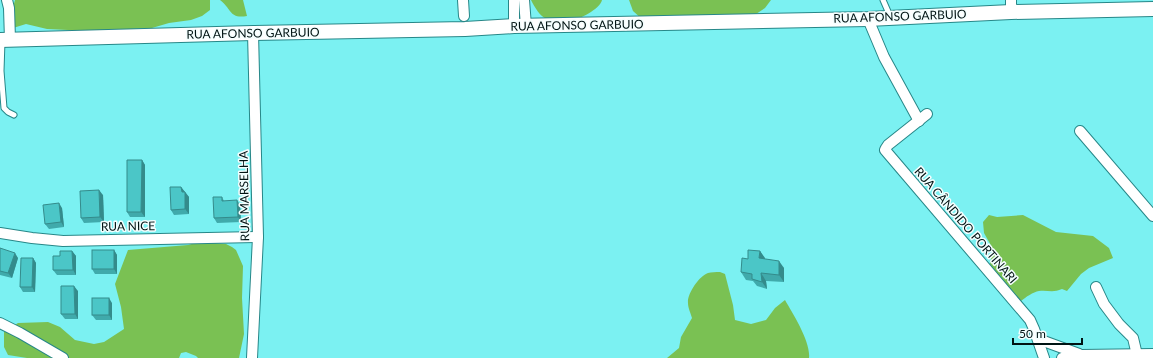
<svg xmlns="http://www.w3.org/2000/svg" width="1153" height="358" font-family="Lato,sans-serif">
	<rect width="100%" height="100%" fill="#7bf1f2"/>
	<g fill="#7ac153">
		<polygon points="15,0 210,0 210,10 202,16 191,20 169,23 152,28 89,31 47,29 26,24 13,28 9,23"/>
		<path d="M220,0H243L247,16C229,19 232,9 220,0Z"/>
		<path d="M531,0H602C600,9 579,20 569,21C565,22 551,20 547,19C540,17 534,6 531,0Z"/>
		<polygon points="629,0 771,0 765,8 753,16 643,20 633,11"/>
		<path d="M989,215L997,217L1023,215L1056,232L1093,236L1109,248L1113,258L1089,268L1081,274L1067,291L1062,289C1053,293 1048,290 1039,291C1033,292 1026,297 1021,301L1007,291L991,270L990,264L993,249L984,233L983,222Z"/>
		<polygon points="199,242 226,244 232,247 236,250 243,266 242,298 244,334 239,358 198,358 196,356 186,352 181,353 179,358 27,358 8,355 4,347 4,332 18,323 48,322 60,327 75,340 94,344 104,342 124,329 121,307 115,284 128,250 188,245"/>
		<path d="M720,272L725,274L733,305L735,320L751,324L766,320L775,308L785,300C793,314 811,342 809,358H667L679,348L681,337L692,318C691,314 688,308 688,303C687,294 699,276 708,273C711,272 716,272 720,272Z"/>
	</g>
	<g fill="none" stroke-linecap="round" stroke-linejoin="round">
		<g stroke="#278788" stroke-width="7">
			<g id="lane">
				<polyline points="883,0 890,16"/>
				<polyline points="2,41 1,71 4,108 8,112 14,115"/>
			</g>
		</g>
		<g stroke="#278788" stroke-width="12">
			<g id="street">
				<polyline points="7,0 9,8 10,40"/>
				<polyline points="463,0 464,16"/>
				<polyline points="514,0 514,26"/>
				<polyline points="524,0 526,26"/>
				<polyline points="1011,0 1011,12"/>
				<polyline points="868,19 884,57 919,121"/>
				<polyline points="927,114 888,145 886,148 885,150 1030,320 1034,329 1044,358"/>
				<polyline points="1080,131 1153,216"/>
				<polyline points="0,233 32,238 63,241 258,237"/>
				<polyline points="1096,287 1104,304 1119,324 1133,338 1137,355"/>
				<polyline points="0,323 20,333 63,358"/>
				<polyline points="1038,339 1079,354"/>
				<polyline points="252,358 258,237 253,33"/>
				<polyline points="1062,358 1081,355 1153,354"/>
			</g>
		</g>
		<g stroke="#278788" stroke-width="16">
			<polyline id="secondary" points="0,40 253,33 465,29 514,26 868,19 1011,12 1153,9"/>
		</g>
		<use href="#lane" stroke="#fff" stroke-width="5"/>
		<use href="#street" stroke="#fff" stroke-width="10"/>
		<use href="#secondary" stroke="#fff" stroke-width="14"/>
	</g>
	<g fill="#40aaab">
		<polygon points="142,160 145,165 145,217 130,217 127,212"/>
		<polygon points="181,187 189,197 189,214 174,215 171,210"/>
		<polygon points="103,195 104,222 84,223 81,218"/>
		<polygon points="222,197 224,201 240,205 241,222 217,223 214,218"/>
		<polygon points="62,208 64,227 49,229 45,224"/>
		<polygon points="0,248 18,258 12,278 0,275"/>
		<polygon points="114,250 117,255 117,274 95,274 92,269"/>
		<polygon points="72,251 76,256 76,275 57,275 53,270 60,256"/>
		<polygon points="760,251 765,259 784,268 784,282 766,281 767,289 757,286 753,281 746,280 741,272 748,259"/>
		<polygon points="33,258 36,263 35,292 23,292 20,287"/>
		<polygon points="78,291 78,319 65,319 61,314"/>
		<polygon points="112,303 112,320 96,320 92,315"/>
	</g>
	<g fill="#348b8b">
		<polygon points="142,160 145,165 145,217 141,212"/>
		<polygon points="181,187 185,192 185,197 182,192"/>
		<polygon points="99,190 103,195 104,222 100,217"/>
		<polygon points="185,192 189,197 189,214 185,209"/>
		<polygon points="237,200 240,205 241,222 238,217"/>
		<polygon points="59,203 62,208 64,227 61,222"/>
		<polygon points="114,250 117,255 117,274 114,269"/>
		<polygon points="72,251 76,256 76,275 73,270"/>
		<polygon points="760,251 765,258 764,265 759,258"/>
		<polygon points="15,253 18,258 12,278 8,273"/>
		<polygon points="33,258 36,263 35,292 32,287"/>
		<polygon points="779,261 784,268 784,282 779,275"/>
		<polygon points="761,273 766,281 767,289 762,282"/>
		<polygon points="74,286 78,291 78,319 75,314"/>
		<polygon points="109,298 112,303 112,320 109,315"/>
	</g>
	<g fill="#4bc6c7" stroke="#348b8b">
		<polygon points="127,160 142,160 141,212 127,212"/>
		<polygon points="170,187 181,187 182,192 185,192 185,209 171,210"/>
		<polygon points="99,190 100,217 81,218 80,191"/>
		<polygon points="213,197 222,197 222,201 237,200 238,217 214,218"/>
		<polygon points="59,203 61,222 45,224 43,205"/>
		<polygon points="0,248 15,253 8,273 0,271"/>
		<rect x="92" y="250" width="22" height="19"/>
		<polygon points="748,250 760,251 759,258 779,261 779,275 761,273 762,282 752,279 752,274 741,272 742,258 748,259"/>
		<polygon points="60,251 72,251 73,270 53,270 53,256 60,256"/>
		<polygon points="21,258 33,258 32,287 20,287"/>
		<polygon points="61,286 74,286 75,314 61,314"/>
		<rect x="92" y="298" width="17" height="17"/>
	</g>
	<g text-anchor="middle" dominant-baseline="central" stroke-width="3" stroke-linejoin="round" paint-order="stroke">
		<g font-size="12" fill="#001313" stroke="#f4fefe">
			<text transform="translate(900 16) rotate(-2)">RUA AFONSO GARBUIO</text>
			<text transform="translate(577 25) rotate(-1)">RUA AFONSO GARBUIO</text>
			<text transform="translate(253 33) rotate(-1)">RUA AFONSO GARBUIO</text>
			<text transform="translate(244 196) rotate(-91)">RUA MARSELHA</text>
			<text transform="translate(966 225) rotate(49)">RUA CÂNDIDO PORTINARI</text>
			<text transform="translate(128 226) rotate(-1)">RUA NICE</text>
		</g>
	</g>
	<path d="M1013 338v6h69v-6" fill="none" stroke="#001313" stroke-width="2"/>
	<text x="1019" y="338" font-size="12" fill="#001313" stroke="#f4fefe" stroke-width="3" paint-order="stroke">50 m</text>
</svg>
